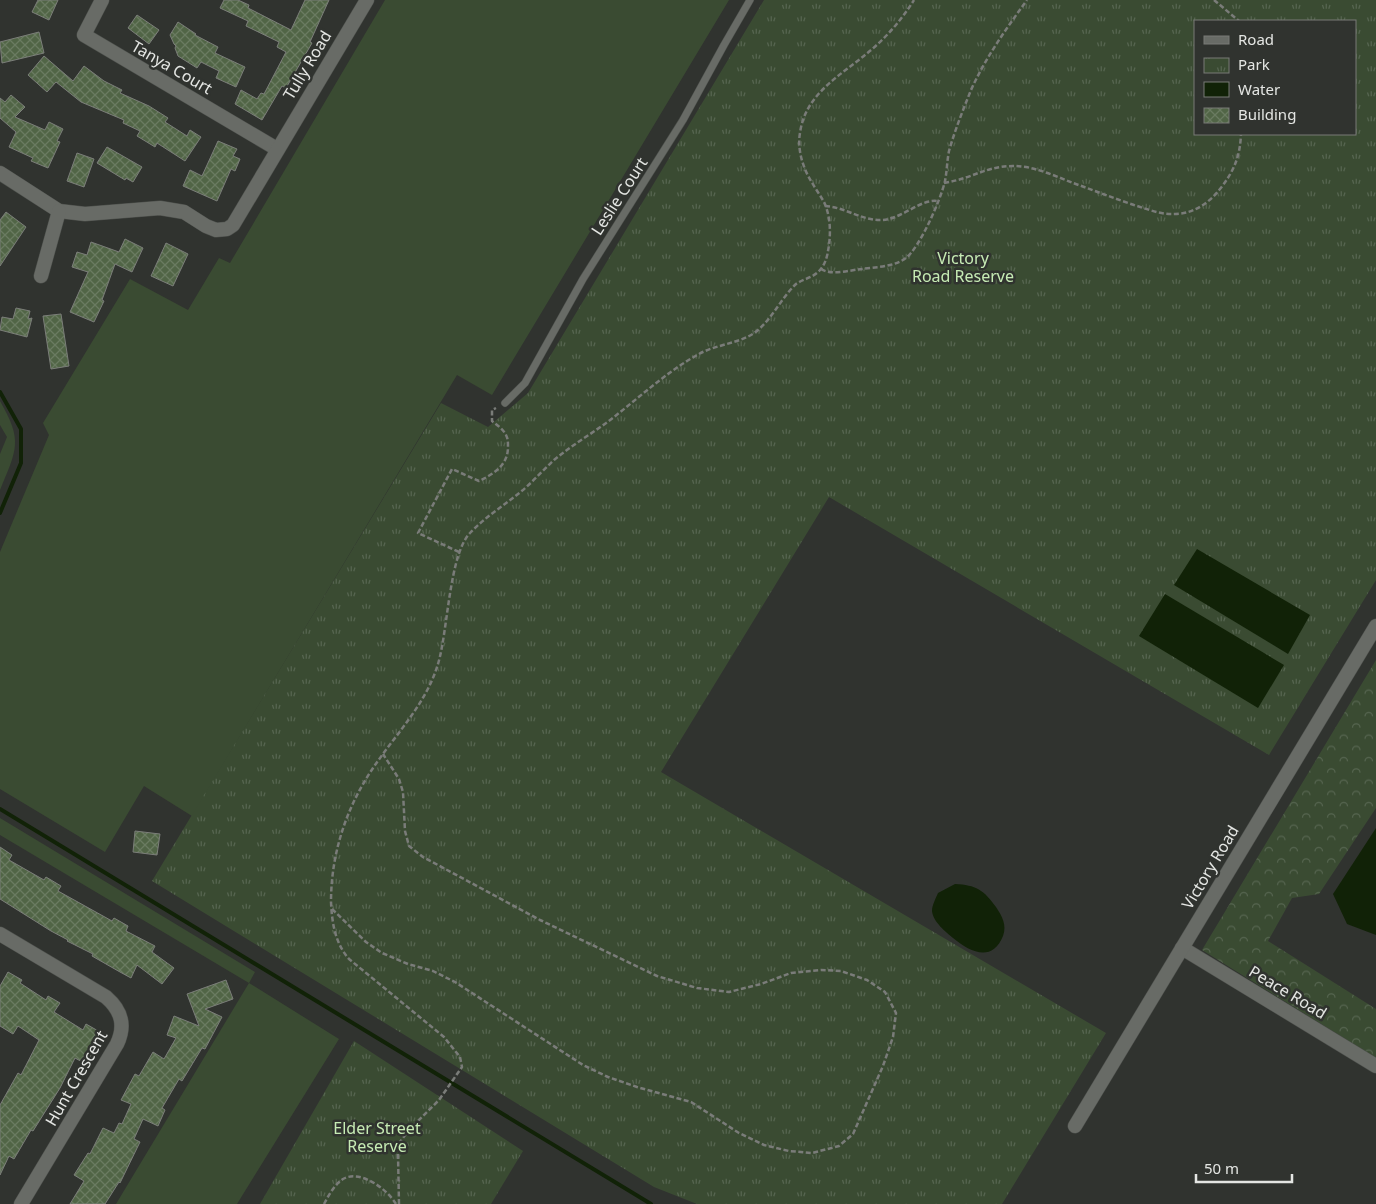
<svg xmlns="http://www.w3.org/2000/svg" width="1376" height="1204" font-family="'Noto Sans',sans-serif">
	<defs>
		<pattern id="forest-crowns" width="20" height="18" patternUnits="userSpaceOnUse" patternTransform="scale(1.25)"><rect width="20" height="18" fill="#3a4b32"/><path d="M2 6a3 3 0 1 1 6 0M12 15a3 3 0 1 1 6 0" fill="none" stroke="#566550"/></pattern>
		<pattern id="park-tufts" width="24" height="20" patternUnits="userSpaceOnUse" patternTransform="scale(1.25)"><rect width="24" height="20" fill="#3a4b32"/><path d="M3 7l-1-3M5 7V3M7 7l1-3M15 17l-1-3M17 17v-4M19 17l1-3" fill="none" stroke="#566550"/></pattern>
		<pattern id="building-cross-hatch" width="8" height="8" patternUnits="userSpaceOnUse" patternTransform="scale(1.25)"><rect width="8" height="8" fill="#516546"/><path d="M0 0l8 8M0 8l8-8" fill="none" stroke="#6a7b61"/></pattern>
	</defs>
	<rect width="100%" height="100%" fill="#30332f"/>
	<g fill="#3a4b32">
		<polygon points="385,0 729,0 492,395 457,375 192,816 144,786 105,852 0,789 0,552 49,435 43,423 130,279 188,310 219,258 230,263"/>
		<path d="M0,401C23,441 17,449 0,490V454L7,437L0,425Z"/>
		<polygon points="0,818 255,972 249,983 339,1039 237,1204 116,1204 249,983 0,835"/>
	</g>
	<polygon fill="url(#forest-crowns)" points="1376,660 1376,808 1319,894 1292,898 1268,941 1376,1009 1376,1058 1202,950"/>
	<g fill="url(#park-tufts)" fill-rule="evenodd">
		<path d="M764,0H1376V580L1269,755L829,497L661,772L1106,1033L1002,1204H697L654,1187L152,881L441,403L488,427L528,393ZM1195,21H1355V134H1195Z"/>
		<polygon points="354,1041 523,1151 491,1204 260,1204"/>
	</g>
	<g fill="#112207">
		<polygon points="1197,549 1310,615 1288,654 1174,585"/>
		<polygon points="1165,594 1284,665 1258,708 1139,636"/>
		<polygon points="1376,828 1376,935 1347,924 1333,894"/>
		<path d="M955,884C976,885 984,890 996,907C1002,916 1007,925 1003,936C992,963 970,952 953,938C946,932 933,922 932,911C932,905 936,898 938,893Z"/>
	</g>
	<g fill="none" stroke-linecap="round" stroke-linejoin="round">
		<g stroke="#112207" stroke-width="4">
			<polyline points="0,392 21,429 21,463 0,513"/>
			<polyline points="0,809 651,1204"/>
		</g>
	</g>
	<g fill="url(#building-cross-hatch)" stroke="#7b7e79">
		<polygon points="38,0 58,0 49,20 32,12"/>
		<polygon points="224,0 238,0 249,5 248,8 291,30 305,0 329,0 310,42 312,43 286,88 282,86 262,120 235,104 241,90 257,99 261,93 264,94 286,52 277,47 279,42 246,26 248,21 220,8"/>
		<polygon points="137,15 159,30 149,44 128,28"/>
		<polygon points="178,22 196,34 195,35 218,47 215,53 245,67 236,87 216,78 219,71 201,62 197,68 178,56 175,48 176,46 174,44 170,35"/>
		<polygon points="39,32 44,53 2,63 0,42"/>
		<polygon points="44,56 73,81 84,66 104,81 122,90 120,93 149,106 168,118 165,122 187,136 190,130 201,137 185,161 157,143 155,147 137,136 140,131 123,123 124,120 81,102 56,82 47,92 28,75"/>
		<polygon points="11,95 25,107 15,117 45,130 49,122 63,129 57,141 60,142 48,168 31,161 33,158 9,147 16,132 0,118 0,98 5,102"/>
		<polygon points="218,141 237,149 233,156 240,159 235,171 231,169 217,201 183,186 190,170 202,176"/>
		<polygon points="107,147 142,167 133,182 126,178 125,180 97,163"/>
		<polygon points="77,153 94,159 84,187 67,181"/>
		<polygon points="6,212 26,227 0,266 0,220"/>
		<polygon points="125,239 143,248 132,272 115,264 102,300 104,301 94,322 70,312 88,272 72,267 77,252 87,255 91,242 119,252"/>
		<polygon points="166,243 188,254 173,286 151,276"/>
		<polygon points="16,308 30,311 28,319 32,318 27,337 0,330 2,317 13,319"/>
		<polygon points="61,314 69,366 51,369 43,316"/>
		<polygon points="135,831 160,834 157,855 133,852"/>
		<polygon points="0,847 12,855 9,860 44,880 46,877 61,886 58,891 112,921 114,918 128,926 126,931 155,946 152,952 174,968 162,984 137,965 131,978 120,972 92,956 93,954 67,941 68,940 51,931 0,899"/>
		<polygon points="8,972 22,980 20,983 46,1000 48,996 60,1003 54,1012 83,1030 86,1024 100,1032 94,1041 98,1044 86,1064 75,1058 60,1088 33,1131 31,1130 14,1159 9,1156 0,1175 0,1105 18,1073 21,1075 39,1040 18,1026 13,1034 0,1026 0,986"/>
		<polygon points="226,980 233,999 205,1009 222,1017 205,1049 202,1048 182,1081 179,1079 162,1108 165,1110 158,1126 143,1119 134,1139 140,1142 120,1183 119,1182 105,1204 70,1204 84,1181 74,1175 88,1153 90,1154 103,1128 114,1133 119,1123 122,1124 131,1104 121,1100 135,1074 139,1076 153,1052 164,1059 176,1038 167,1035 174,1016 199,1026 187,994"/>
	</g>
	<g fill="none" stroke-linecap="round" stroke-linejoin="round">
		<g stroke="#4d504c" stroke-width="8">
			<polyline id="lane" points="505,403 525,383 583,279 683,120 724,45 750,0"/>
		</g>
		<g stroke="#4d504c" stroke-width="15">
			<g id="street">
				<polyline points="102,0 84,35 277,149"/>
				<polyline points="0,173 59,211 85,214 160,208 184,212 206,226 216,230 227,229 233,225 367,0"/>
				<polyline points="41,276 59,211"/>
				<path d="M0,934L106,997C121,1010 126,1025 117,1044L21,1204"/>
				<polyline points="1182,948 1376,1066"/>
				<polyline points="1075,1126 1376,626"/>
			</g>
		</g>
		<g stroke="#7a7c79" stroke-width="2.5" stroke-dasharray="5 2.5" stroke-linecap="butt">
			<polyline points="1214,0 1239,21"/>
			<path d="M944,183C976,178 990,162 1026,167C1042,170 1058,177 1073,183C1093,190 1113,198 1134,205C1147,209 1161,215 1175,214C1193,214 1209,203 1220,189C1234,171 1240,157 1241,134"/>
			<path d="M825,206C845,207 862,221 882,220C902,219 920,199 937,201"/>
			<path d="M821,269C832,276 850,270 862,269C876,267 894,267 906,258C920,247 941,199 945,181C947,171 947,161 949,151C955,130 963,110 971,90C986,57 1006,29 1027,0"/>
			<path d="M459,552L418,533L452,469L479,481C494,474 508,465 508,447C508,442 508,439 506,435C503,429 497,425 492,421V410L496,408"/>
			<polyline points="332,909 366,942 382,953 408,964 433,971 455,982 583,1065 608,1077 637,1087 691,1102 739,1133 764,1145 789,1151 812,1153 839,1146 853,1134 883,1066 893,1037 896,1013 885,992 867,980 841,971 821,970 791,973 761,984 729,992 697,988 657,976 540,920 423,857 409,846 405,831 403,792 399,779 383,754"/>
			<path d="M324,1204C329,1195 334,1185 343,1179C360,1169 387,1189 396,1204"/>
			<path d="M399,1204L398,1154L400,1142L408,1131L439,1100L462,1067L460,1057L444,1037L349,959C335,943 332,923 331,902C331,854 346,808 373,768C396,734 426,704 438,664C448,631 449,555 470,533C485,517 502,507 518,494C531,484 542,471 554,460C573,444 595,432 614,417C642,395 668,371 699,354C715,345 735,344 751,335C770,324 780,299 796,284C803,279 812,278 818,272C824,267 827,258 828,251C831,235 831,217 824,202C820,195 815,188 811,181C803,168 797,149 800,133C805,95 838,77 865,55C884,40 901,21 914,0"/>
		</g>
		<use href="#lane" stroke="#686b66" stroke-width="7"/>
		<use href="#street" stroke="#686b66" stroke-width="14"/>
	</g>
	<g text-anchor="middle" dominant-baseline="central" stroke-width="5" stroke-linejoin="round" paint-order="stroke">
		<g font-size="16" fill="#e4e6e3" stroke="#30332f">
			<text transform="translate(307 65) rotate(-59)">Tully Road</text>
			<text transform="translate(172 67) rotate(30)">Tanya Court</text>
			<text transform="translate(619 196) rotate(-57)">Leslie Court</text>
			<text transform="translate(1210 867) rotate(-59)">Victory Road</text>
			<text transform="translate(1288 992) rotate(31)">Peace Road</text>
			<text transform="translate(76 1078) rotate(-60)">Hunt Crescent</text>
		</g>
		<g font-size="16" fill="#c6ebb4" stroke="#30332f">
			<text x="963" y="258">Victory<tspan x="963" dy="18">Road Reserve</tspan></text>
			<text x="377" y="1128">Elder Street<tspan x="377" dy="18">Reserve</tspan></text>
		</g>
	</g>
	<rect x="1194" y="20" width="162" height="115" fill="#30332f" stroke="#787b77"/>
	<rect x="1204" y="36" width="25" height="8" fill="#686b66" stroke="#787b77"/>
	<text x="1238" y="45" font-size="15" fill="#e4e6e3">Road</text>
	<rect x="1204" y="58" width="25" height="15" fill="url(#park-tufts)" stroke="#787b77"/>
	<text x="1238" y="70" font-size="15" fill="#e4e6e3">Park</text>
	<rect x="1204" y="82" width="25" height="15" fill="#112207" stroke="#787b77"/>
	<text x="1238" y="95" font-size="15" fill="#e4e6e3">Water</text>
	<rect x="1204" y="108" width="25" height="15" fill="url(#building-cross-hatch)" stroke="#787b77"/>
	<text x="1238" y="120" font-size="15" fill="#e4e6e3">Building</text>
	<path d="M1196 1174v8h96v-8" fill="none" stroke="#e4e6e3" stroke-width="2.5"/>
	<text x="1204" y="1174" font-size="15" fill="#e4e6e3" stroke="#30332f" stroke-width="4" paint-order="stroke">50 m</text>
</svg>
